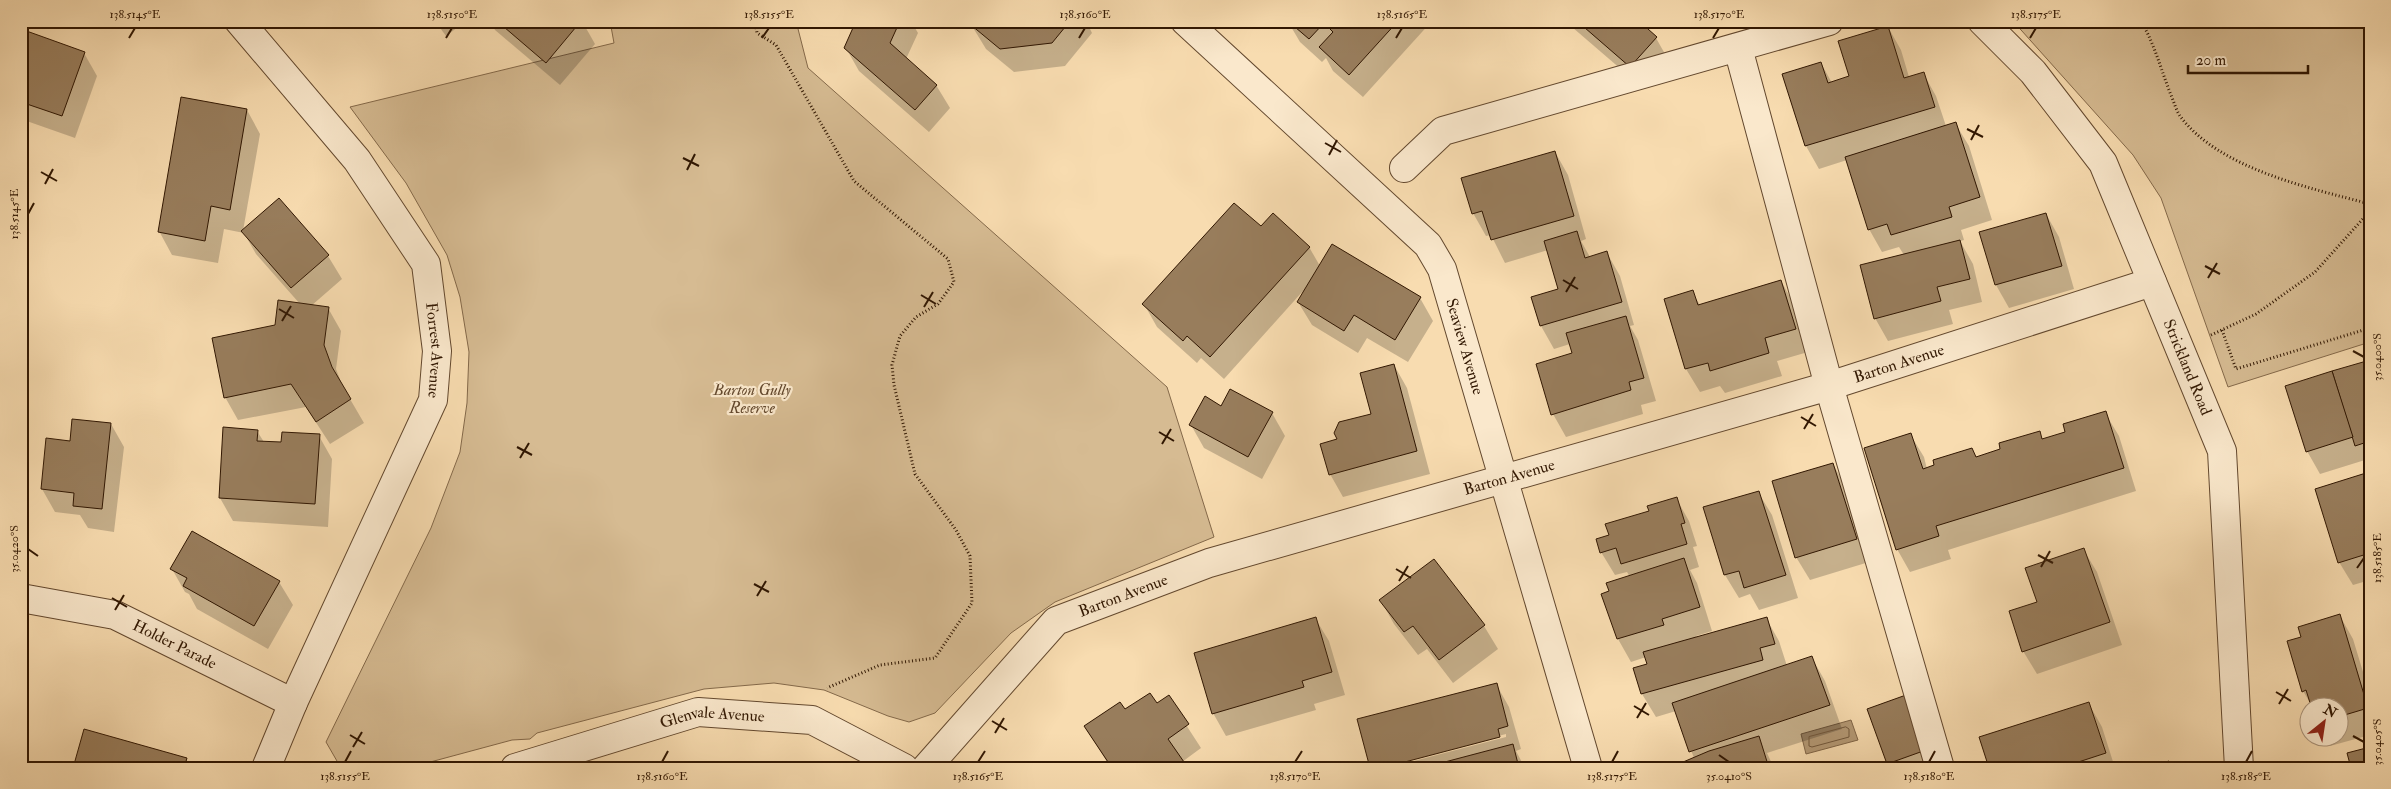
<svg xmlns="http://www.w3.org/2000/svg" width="2391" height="789" font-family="'IM FELL Double Pica',serif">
	<rect width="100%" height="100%" fill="#f8dcb0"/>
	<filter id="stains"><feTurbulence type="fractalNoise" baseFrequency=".004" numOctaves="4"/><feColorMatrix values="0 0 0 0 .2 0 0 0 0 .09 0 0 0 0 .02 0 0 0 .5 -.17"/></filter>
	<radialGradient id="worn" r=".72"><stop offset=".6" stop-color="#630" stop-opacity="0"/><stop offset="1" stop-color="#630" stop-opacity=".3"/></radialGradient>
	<g fill="#d6bb92" stroke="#84694a">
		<polygon points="610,21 796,21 808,68 1167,387 1214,537 1055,602 1011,633 935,713 909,722 888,716 824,690 774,683 704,689 537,733 530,739 512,740 408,768 341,768 326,742 431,528 460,452 467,403 469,352 460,297 447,255 406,183 350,107 614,43"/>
		<polygon points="2013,21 2370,21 2370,342 2228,387 2161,198 2133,155"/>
	</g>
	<polygon fill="#b49975" stroke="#806547" points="1851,720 1858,740 1806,754 1801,734"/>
	<g fill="#0003">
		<polygon points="435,21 466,21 446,36"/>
		<polygon points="490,21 582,21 595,44 560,85 495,30"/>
		<polygon points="857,21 911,21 918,33 906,59 936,85 950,108 929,132 859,71 846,48"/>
		<polygon points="976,21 1086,21 1092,33 1065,66 1014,72 986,49 972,26"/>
		<polygon points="1282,21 1432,21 1363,97 1333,71 1326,58 1322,62 1300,42 1290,25 1289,26"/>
		<polygon points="1565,21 1637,21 1656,38 1669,61 1644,89"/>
		<polygon points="1888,27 1901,50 1909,77 1923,73 1936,96 1946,126 1955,123 1969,146 1992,220 1961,230 1964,240 1960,241 1973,264 1982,302 1949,310 1953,324 1888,341 1875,318 1904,255 1899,247 1882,252 1869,229 1847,160 1819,169 1806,146 1821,63 1832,83 1850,77"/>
		<polygon points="21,30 84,53 97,76 75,138 21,119"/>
		<polygon points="247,110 260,134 243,231 279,200 328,256 342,279 311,306 328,308 341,331 336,369 343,387 364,423 330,444 306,407 238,420 225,397 276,326 300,304 256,254 244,233 224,229 218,263 172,255 159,231"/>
		<polygon points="1555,152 1568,175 1586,239 1581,241 1590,257 1607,253 1620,276 1634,325 1630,326 1638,340 1656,401 1641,405 1643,414 1566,437 1553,414 1573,354 1570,344 1554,349 1541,326 1560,290 1548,250 1505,263 1491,235 1486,236 1473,213"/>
		<polygon points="2046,214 2059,237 2074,289 2009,308 1996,285 1981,233"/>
		<polygon points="1261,228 1309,247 1320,266 1420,298 1433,321 1408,362 1367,338 1358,353 1312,325 1298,302 1303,291 1224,379 1201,358 1197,363 1157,327 1144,304"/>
		<polygon points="1781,281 1794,304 1808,352 1777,361 1782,376 1725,393 1720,386 1700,392 1686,369 1665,300 1692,292 1700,305"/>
		<polygon points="2370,361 2370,468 2365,460 2320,474 2307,451"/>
		<polygon points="1394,365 1407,388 1430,474 1343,497 1330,474 1338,440 1373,415"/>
		<polygon points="1222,407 1272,413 1285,436 1262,479 1204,448 1191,425"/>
		<polygon points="2105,413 2119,436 2136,491 1948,550 1951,559 1910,572 1897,549 1910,434 1924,457 1927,469 1972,450 1977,458 2001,450 2039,432 2043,440 2067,433"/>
		<polygon points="111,424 124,447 114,532 88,528 80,515 55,512 42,489 71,443"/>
		<polygon points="257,431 264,442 282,443 319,436 332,459 328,527 233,521 220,498"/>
		<polygon points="1833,464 1846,487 1869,562 1810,580 1796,557"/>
		<polygon points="2365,475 2370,483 2370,580 2353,585 2339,562"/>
		<polygon points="1758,492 1772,515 1798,598 1759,610 1750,594 1739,598 1725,575"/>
		<polygon points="1676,498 1689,521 1697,546 1693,547 1699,567 1690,570 1697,583 1712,631 1696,636 1697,638 1766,618 1779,641 1787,666 1812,658 1825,681 1842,729 1767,753 1774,768 1678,768 1694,758 1676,711 1656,717 1642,694 1635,668 1649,665 1646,657 1631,662 1618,639 1603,594 1611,592 1630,577 1627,572 1615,575 1601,552 1610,536"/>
		<polygon points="193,533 279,582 293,605 268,649 197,609 189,594 185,592 172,569"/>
		<polygon points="2083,549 2097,572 2122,645 2037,674 2023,651 2039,602"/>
		<polygon points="1434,560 1484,626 1498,649 1453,683 1427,649 1418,655 1394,624 1381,601"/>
		<polygon points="2340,616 2353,639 2370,695 2370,735 2330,746 2325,736 2338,736 2338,706 2312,706 2303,691 2303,638"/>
		<polygon points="1315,618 1329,641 1345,695 1314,704 1316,710 1226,736 1213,713"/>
		<polygon points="1496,684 1509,707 1521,749 1516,751 1525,768 1387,768 1506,737 1506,734 1377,768"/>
		<polygon points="1168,697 1201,748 1182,762 1185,768 1111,768 1085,727 1157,705"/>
		<polygon points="1906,697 1936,768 1891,768 1888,763"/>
		<polygon points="2089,704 2102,727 2115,768 1990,768"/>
		<polygon points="186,759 191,768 74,768"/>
	</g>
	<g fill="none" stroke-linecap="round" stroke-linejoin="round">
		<polygon stroke="#72583c" stroke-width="1" points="1846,727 1849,729 1849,737 1812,747 1809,746 1809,737"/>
	</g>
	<g fill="#987d5c" stroke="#311702">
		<polygon points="497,21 581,21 546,63"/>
		<polygon points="856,21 900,21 890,43 937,85 915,110 844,48"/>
		<polygon points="974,21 1070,21 1052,43 1000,49 971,25"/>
		<polygon points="1288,21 1398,21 1349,75 1319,47 1333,32 1324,23 1309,39"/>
		<polygon points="1577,21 1639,21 1657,37 1630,67"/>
		<polygon points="1888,26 1904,78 1924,72 1935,107 1805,146 1782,74 1821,62 1828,83 1849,76 1838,41"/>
		<polygon points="21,29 85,52 62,116 21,102"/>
		<polygon points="181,97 247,109 230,210 211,206 205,241 158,232"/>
		<polygon points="1956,122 1980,197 1949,207 1952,217 1891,235 1887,224 1868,230 1845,157"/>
		<polygon points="1555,151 1574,216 1491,240 1482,211 1472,214 1461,178"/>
		<polygon points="279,198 329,255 291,288 241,231"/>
		<polygon points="1234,203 1261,226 1273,213 1310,247 1210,357 1187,336 1183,341 1142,304"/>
		<polygon points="2046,213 2062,266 1995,285 1979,232"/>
		<polygon points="1577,231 1585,258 1607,251 1622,302 1540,326 1531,297 1558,289 1544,241"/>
		<polygon points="1960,240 1970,279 1937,287 1941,301 1874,319 1860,265"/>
		<polygon points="1332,244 1421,297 1395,340 1354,315 1344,331 1297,302"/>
		<polygon points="1781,280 1796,329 1765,338 1769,353 1710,371 1708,363 1685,369 1664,299 1693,290 1698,305"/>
		<polygon points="278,300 329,307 324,345 332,367 351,399 316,422 291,384 224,398 212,338 275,325"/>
		<polygon points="1626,316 1644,378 1629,382 1631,390 1551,415 1536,364 1572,353 1566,333"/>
		<polygon points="2370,360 2370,441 2355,446 2332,371"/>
		<polygon points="1394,364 1417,451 1329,475 1320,444 1337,439 1334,433 1339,422 1371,414 1360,373"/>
		<polygon points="2332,371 2353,437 2306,452 2285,386"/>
		<polygon points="1230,389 1273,412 1248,457 1189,425 1205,396 1221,406"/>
		<polygon points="2106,411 2124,468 1936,526 1939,536 1896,550 1864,448 1911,433 1923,469 1934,465 1933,460 1972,448 1976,457 2000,449 1999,443 2040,431 2042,439 2065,432 2063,424"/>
		<polygon points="72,419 111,423 102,509 73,506 74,493 41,489 46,438 70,441"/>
		<polygon points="223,427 258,430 257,441 281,442 282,432 320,434 315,504 219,498"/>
		<polygon points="1833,463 1857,539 1795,558 1772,481"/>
		<polygon points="2366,473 2370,486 2370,553 2338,563 2315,489"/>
		<polygon points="1759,491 1786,575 1744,588 1739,571 1724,575 1703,507"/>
		<polygon points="1677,497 1685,523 1681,524 1687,544 1621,564 1616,548 1600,553 1596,539 1609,535 1605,524 1649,511 1647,506"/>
		<polygon points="192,531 280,581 254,626 183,586 187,578 170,569"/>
		<polygon points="2084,548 2110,622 2022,652 2009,611 2037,602 2025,568"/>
		<polygon points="1684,558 1700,607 1662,619 1664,625 1617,639 1601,594 1609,591 1606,583"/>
		<polygon points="1434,559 1485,625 1439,660 1413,626 1404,632 1379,600"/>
		<polygon points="2340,614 2368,708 2338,717 2338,706 2311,706 2306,690 2302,692 2287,641 2301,637 2298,627"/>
		<polygon points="1316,617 1332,672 1302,681 1304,687 1212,714 1194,653"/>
		<polygon points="1767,617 1775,644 1760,648 1763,660 1641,694 1633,668 1647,664 1643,652"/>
		<polygon points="1812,656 1830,705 1689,752 1672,703"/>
		<polygon points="1497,683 1508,726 1498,729 1500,737 1382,768 1370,768 1357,719"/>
		<polygon points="1150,693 1157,703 1169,695 1189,724 1168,739 1184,762 1176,768 1112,768 1084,726 1120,702 1125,709"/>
		<polygon points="1906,695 1926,750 1887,764 1867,709"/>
		<polygon points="2089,702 2106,753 2060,768 1989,768 1979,737"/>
		<polygon points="84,729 187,758 184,768 73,768"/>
		<polygon points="1759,736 1769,768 1677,768 1676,765 1709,751"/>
		<polygon points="1513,744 1519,768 1422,768"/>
		<polygon points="2370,747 2370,768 2351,768 2347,753"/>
		<polygon points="2169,761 2171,768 2146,768"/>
		<polygon points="2326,762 2326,768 2295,768 2294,763"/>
	</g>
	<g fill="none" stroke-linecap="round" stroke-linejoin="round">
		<g stroke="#63482e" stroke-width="30">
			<g id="minor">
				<path id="s1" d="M239,21L357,160L426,264L437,351L433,400L293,703L266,768"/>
				<path id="s2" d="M1185,21L1428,245L1442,269L1588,768"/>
				<path id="s3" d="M1982,21L2033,72L2103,163L2222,451L2239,768"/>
				<polyline points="1738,48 1829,386 1940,768"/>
				<polyline points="1404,168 1443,131 1829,21"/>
				<path id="s4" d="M21,598L115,615L293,703"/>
				<path id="s5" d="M515,768L698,712L812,720L904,768"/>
				<path id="s6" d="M926,768L1056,621L1209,563L1829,386L2152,282"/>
			</g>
		</g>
		<g stroke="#311702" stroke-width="3" stroke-dasharray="1 2.5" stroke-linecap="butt">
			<polyline points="755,21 757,33 776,45 854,181 948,259 954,282 938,304 916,317 900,336 892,365 894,385 915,474 956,530 970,556 972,603 935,658 880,665 827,688"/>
			<path d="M2141,21C2155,45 2161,70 2171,95C2174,102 2176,110 2180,116C2219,169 2310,188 2370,204"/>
			<polyline points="2222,330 2236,369 2370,328"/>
			<polyline points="2211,335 2256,314 2315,272 2370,211"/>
		</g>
		<use href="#minor" stroke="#fae8cc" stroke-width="28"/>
	</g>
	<path fill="none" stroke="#311702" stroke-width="2" d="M129,38L135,28M446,38L452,28M762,38L769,28M1079,38L1085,28M1396,38L1402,28M1713,38L1719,28M2030,38L2036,28M1967,129L1983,137M1971,140L1979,125M1325,143L1341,152M1329,155L1337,140M683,158L699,166M687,170L695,154M41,172L57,181M45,184L53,169M28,214L34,203M2205,266L2220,274M2208,278L2217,263M1563,280L1578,289M1566,292L1575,277M921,295L936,304M924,307L933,292M279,309L294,318M282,321L291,306M2353,351L2364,357M1801,417L1816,426M1804,429L1813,414M1159,432L1174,441M1162,444L1171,429M517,447L532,455M520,458L529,443M28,549L38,556M2038,555L2053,563M2041,567L2050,551M2357,568L2364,558M1396,569L1411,578M1399,581L1408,566M754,584L769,592M757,596L766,581M112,598L127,607M115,610L124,595M2276,692L2291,701M2279,704L2288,689M1634,706L1649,715M1637,718L1646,703M992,721L1007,730M995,733L1004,718M350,735L365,744M2353,736L2364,742M353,747L362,732M1719,755L1729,762M345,762L351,751M662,762L668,751M978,762L985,751M1295,762L1302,751M1612,762L1618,751M1929,762L1935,751M2246,762L2252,751"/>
	<g text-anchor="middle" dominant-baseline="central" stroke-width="4.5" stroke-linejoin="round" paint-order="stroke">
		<g font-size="16" fill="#311702" stroke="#fae8cc">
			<text stroke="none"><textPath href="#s2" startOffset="439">Seaview Avenue</textPath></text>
			<text stroke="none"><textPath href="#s1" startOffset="394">Forrest Avenue</textPath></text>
			<text stroke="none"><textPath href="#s6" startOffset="1078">Barton Avenue</textPath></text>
			<text stroke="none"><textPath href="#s3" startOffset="408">Strickland Road</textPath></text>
			<text stroke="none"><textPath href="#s6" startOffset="672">Barton Avenue</textPath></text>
			<text stroke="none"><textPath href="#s6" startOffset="268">Barton Avenue</textPath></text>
			<text stroke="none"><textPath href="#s4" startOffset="162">Holder Parade</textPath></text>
			<text stroke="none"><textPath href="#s5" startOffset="205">Glenvale Avenue</textPath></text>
		</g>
		<g font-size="16" font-style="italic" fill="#63482d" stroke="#fae8cc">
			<text x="752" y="390">Barton Gully<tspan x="752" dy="18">Reserve</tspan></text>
		</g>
	</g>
	<rect width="2391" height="789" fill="none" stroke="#f8dcb0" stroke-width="55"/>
	<g transform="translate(2324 722) rotate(30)"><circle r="24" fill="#fae8cc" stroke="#aa947b"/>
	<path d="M0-4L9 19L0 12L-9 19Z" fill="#8f2418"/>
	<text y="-8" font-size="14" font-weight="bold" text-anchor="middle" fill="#311702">N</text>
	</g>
	<path d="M2188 65v8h120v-8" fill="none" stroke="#311702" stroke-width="2.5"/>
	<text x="2196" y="65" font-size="15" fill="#311702" stroke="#fae8cc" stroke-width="4" paint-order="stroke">20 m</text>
	<rect x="28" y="28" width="2336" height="734" fill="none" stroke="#311702" stroke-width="2"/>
	<g font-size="12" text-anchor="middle" fill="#311702">
		<text x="135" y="18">138.5145°E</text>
		<text x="452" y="18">138.5150°E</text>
		<text x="769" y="18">138.5155°E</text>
		<text x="1085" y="18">138.5160°E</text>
		<text x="1402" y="18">138.5165°E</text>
		<text x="1719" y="18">138.5170°E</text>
		<text x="2036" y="18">138.5175°E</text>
		<text transform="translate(14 214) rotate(-90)" y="4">138.5145°E</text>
		<text transform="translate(2377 357) rotate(-90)" y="4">35.0400°S</text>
		<text transform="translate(14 549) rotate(-90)" y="4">35.0420°S</text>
		<text transform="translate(2377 558) rotate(-90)" y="4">138.5185°E</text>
		<text transform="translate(2377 742) rotate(-90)" y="4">35.0405°S</text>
		<text x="345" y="780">138.5155°E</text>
		<text x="662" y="780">138.5160°E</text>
		<text x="978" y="780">138.5165°E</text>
		<text x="1295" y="780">138.5170°E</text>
		<text x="1612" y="780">138.5175°E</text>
		<text x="1729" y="780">35.0410°S</text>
		<text x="1929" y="780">138.5180°E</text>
		<text x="2246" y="780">138.5185°E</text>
	</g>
	<rect width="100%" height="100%" filter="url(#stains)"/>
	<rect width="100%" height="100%" fill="url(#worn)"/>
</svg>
